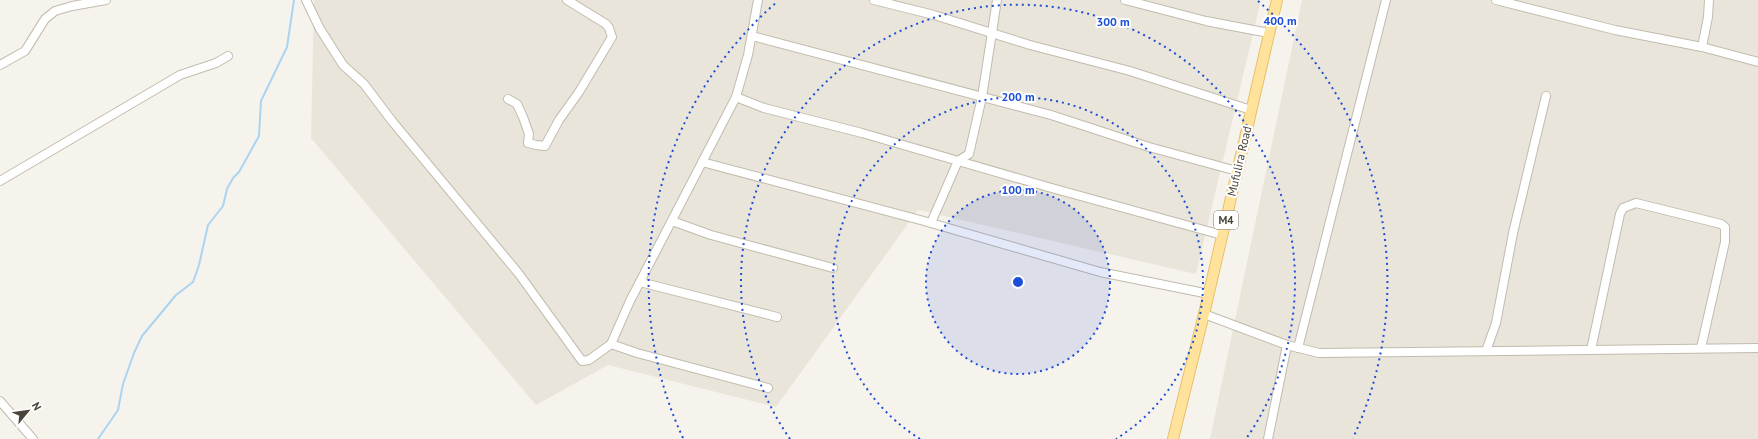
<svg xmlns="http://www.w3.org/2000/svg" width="1758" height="439" font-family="'PT Sans',sans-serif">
	<rect width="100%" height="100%" fill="#f6f3ec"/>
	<g fill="#eae5da">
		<polygon points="314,0 1261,0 1196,274 918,210 776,407 608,365 536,405 311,138"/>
		<polygon points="1302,0 1758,0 1758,439 1210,439"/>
	</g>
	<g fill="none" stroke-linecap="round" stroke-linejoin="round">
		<polyline stroke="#a9d4f2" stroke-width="2" points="98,439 118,410 123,384 134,353 142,336 176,295 193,282 199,265 208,225 223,206 227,189 233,178 239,172 259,136 261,101 287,47 294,0"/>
		<g stroke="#c2bbae" stroke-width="10">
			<g id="minor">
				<polyline points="306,0 320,29 343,65 364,84 392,121 519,274 582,361 589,360 611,344 630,301 736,97 748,55 758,0"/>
				<polyline points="874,0 934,15 1030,45 1130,71 1251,110"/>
				<polyline points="1125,0 1206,21 1269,33"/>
				<polyline points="1496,0 1615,30 1702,47 1758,62"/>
				<polyline points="752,36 1051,115 1149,147 1237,171"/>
				<polyline points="1702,47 1708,17 1709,0"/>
				<polyline points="0,65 25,51 45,19 55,11 72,6 106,0"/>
				<polyline points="736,97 764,108 862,133 1048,187 1222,235"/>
				<polyline points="508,99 517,104 523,117 529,134 528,143 536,145 545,146 559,120 579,92 612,37 609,28 606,24 567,0"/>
				<polyline points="702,162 924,221 1100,272 1209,294"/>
				<polyline points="0,181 180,75 216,63 228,56"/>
				<polyline points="672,221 711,235 833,268"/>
				<polyline points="931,223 958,161 969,154 982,97 997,0"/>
				<polyline points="640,282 777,317"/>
				<polyline points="1204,314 1287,345 1319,353 1758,348"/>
				<polyline points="611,344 637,353 768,388"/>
				<polyline points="1298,348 1386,0"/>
				<polyline points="1591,350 1620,214 1623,208 1636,203 1721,224 1725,227 1725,242 1701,348"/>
				<polyline points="1486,351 1496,323 1513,233 1546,96"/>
				<polyline points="0,401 33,439"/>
				<polyline points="1268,439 1287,345"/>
			</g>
		</g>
		<g stroke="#e6c16a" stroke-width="12">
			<polyline id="major" points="1173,439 1204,314 1277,0"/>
		</g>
		<use href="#minor" stroke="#fff" stroke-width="8"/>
		<use href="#major" stroke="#ffe39c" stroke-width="10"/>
	</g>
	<circle cx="1018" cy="282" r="92" fill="#1d4ed8" fill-opacity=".12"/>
	<g fill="none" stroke="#1d4ed8" stroke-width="2" stroke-dasharray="2 4">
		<circle cx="1018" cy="282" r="92"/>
		<path d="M920 439A185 185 0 1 1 1116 439"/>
		<path d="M790 439A277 277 0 1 1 1246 439"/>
		<path d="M683 438A370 370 0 0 1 778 1M1258 1A370 370 0 0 1 1353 438"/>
	</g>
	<g text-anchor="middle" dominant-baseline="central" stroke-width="4" stroke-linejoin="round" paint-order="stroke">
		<rect fill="#fff" stroke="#817c74" stroke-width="1" x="1214" y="211" width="24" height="18" rx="3"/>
		<g font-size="11" font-weight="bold" fill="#4b4439">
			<text x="1226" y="220">M4</text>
		</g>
		<g font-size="12" fill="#4b4439" stroke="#fff">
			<text transform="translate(1239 161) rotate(-77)">Mufulira Road</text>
		</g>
	</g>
	<circle cx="1018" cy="282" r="6" fill="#1d4ed8" stroke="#fff" stroke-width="2"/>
	<g font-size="12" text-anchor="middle" font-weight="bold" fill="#1d4ed8" stroke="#fff" stroke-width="4" stroke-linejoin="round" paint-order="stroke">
		<text x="1280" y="25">400 m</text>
		<text x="1113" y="26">300 m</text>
		<text x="1018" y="101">200 m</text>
		<text x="1018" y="194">100 m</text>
	</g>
	<g transform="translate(28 411) rotate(61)" stroke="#ffffff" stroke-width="3" paint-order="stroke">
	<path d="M0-3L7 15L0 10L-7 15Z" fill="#4b4439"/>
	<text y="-6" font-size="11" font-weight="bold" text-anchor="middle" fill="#4b4439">N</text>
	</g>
</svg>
